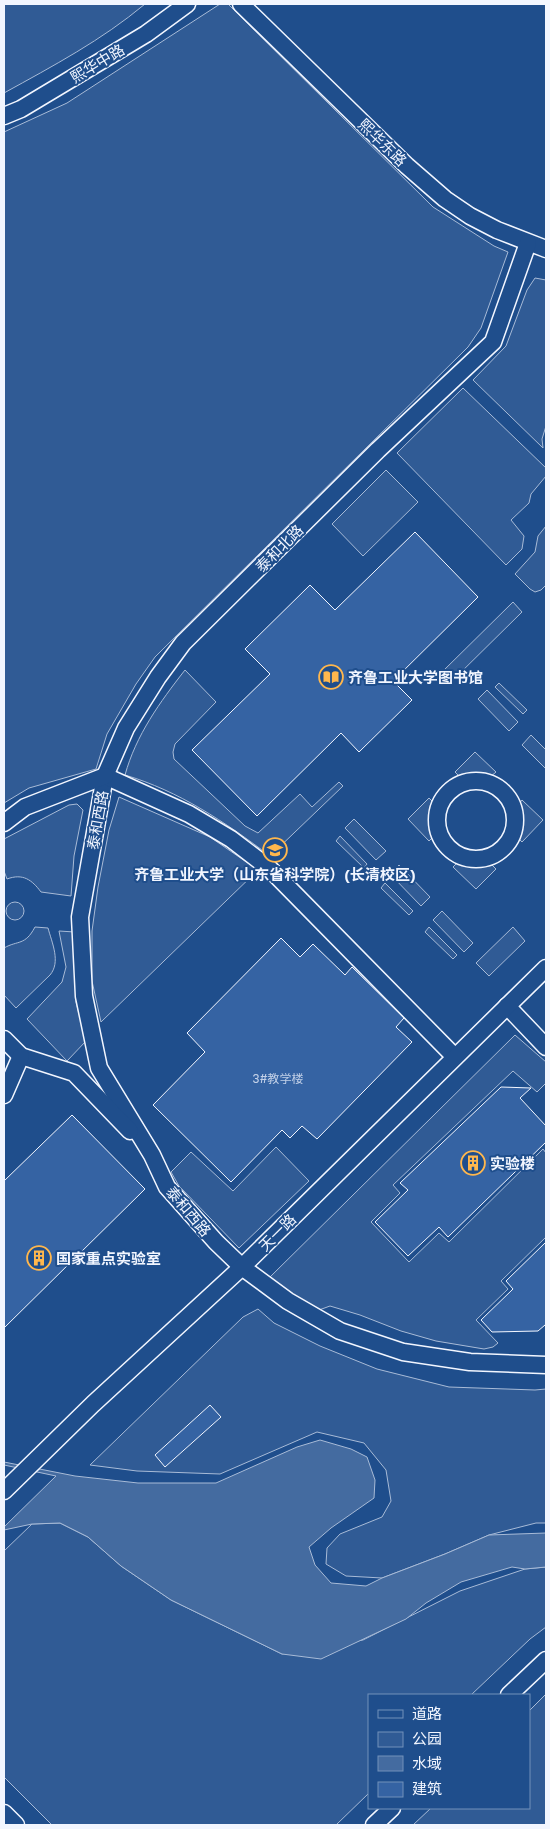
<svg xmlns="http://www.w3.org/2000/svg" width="550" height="1829" font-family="'Golos Text','Noto Sans SC',sans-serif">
	<rect width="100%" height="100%" fill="#1f4e8c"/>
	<g fill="#305b95" stroke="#a8bbd7">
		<path d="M4,4H145C102,40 53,66 4,93Z"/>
		<polygon points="220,4 228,4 433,207 494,246 508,252 481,328 468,347 155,657 136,684 107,734 96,769 29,788 4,803 4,132 67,103"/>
		<polygon points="535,278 546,280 546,426 542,439 543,448 473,380 506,346 527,290"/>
		<polygon points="463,388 546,468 546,476 531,494 529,503 511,520 524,536 522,549 506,565 397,453"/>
		<polygon points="386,470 418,502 363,556 332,524"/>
		<polygon points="546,526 546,585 541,590 535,592 530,589 515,574 535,552 538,536"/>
		<polygon points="513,602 522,612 451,682 441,673"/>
		<path d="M185,670L216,702L175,744L173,752L174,759L245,826L258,833L300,794L312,807L339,782L343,786L270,856C225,822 179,791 125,775C136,735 160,702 185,670Z"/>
		<polygon points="499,683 527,710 523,714 495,687"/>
		<polygon points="487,690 518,722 509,731 478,699"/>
		<polygon points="531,735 546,750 546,769 522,745"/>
		<polygon points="475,752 496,772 490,777 473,774 461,778 455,772"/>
		<polygon points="119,797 210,837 258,870 101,1022 92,981 92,931 98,887 109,830"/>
		<path d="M429,798L435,804C429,815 429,825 435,835L429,841L408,819Z"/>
		<path d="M522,800L543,820L522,842L517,837C522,828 522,814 518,805Z"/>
		<path d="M77,804L83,810L74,856L71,896L41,892C32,880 23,873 7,879L4,871V839L69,805Z"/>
		<polygon points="354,819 386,851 376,860 345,828"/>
		<polygon points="340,836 367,864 364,868 336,841"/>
		<polygon points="459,861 473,866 489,862 496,869 476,889 453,867"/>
		<polygon points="399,865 430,897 421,906 390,874"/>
		<polygon points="385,883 413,911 409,915 381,888"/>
		<circle cx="15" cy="911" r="9"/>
		<polygon points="442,911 473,943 464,952 433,920"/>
		<path d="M35,927L48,928C52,943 61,962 50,975L16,1008L4,995V948C18,940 25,946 35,927Z"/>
		<polygon points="429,927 457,955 453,959 425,932"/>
		<polygon points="513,927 525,941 489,976 476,963"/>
		<polygon points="59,931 75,932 76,1002 86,1041 67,1061 27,1019 62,982 66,967"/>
		<polygon points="515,1035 546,1062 546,1083 537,1092 513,1071 393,1185 400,1193 371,1222 409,1262 439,1233 449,1242 543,1149 546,1153 546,1237 501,1281 508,1289 476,1320 498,1343 493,1347 484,1349 436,1341 401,1331 360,1315 330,1306 319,1310 276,1285 269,1278"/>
		<polygon points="276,1147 309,1181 239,1248 179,1186 171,1172 191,1152 233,1191"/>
		<polygon points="258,1309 274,1323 320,1346 377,1369 449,1387 535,1390 546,1389 546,1523 536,1523 489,1535 445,1554 382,1578 346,1576 326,1564 327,1548 340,1534 382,1517 391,1501 386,1470 364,1443 317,1432 220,1474 137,1471 90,1465 243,1317"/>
		<polygon points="60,1523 88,1537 121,1566 171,1600 282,1654 363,1640 460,1591 525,1569 546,1567 546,1627 530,1639 471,1695 369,1695 369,1793 336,1825 52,1825 4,1777 4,1551 32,1524"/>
		<polygon points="546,1694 546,1825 413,1825 431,1808 529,1808 529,1711"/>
	</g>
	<polygon fill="#446ba0" stroke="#a8bbd7" points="320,1440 351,1449 367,1457 375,1480 374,1498 331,1528 309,1547 315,1565 331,1583 366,1586 382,1578 445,1554 489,1535 546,1533 546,1567 525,1569 512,1567 461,1582 426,1603 406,1619 321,1659 282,1654 171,1600 121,1566 88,1537 60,1523 32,1524 4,1530 4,1462 75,1476 138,1483 216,1483 297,1447"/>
	<polygon fill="#1f4e8c" stroke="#a8bbd7" points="4,1465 56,1476 4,1527"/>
	<g fill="#3563a3" stroke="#f2f6ff">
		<polygon points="415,532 478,597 393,681 412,700 359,752 341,733 257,816 192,750 270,674 245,649 310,585 335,610"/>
		<polygon points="281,938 300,957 313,944 345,975 352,967 404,1018 396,1027 412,1042 317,1139 302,1126 290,1138 282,1130 231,1182 153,1105 205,1052 187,1033"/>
		<polygon points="501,1087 531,1088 520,1098 546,1126 546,1142 448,1237 439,1227 408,1256 375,1222 408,1190 400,1183"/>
		<polygon points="72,1115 145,1189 4,1328 4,1181"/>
		<polygon points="546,1242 546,1326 545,1325 538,1331 492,1332 481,1320 513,1289 506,1281"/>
		<polygon points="210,1405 221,1417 165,1467 155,1455"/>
	</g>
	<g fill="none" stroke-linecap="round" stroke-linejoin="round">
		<g stroke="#f2f6ff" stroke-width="19">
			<g id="minor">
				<polyline points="241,4 407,166 445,199 470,216 497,230 546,249"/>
				<polyline points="4,116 21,109 146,34 187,4"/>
				<polyline points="528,243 493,342 378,450 183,643 158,677 126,728 105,776 80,917 84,996 99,1068 152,1155 167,1187 216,1242 242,1267 288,1301 340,1331 403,1352 470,1362 546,1365"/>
				<polyline points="105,776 189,814 231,839 269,868 455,1057"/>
				<circle cx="476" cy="820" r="39"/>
				<polyline points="4,823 25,807 105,776"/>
				<polyline points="507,1006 546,1047"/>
				<polyline points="4,1039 21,1056 74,1073 130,1131"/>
				<polyline points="4,1095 21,1056"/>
				<polyline points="4,1491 93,1404 242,1267 546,968"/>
				<polyline points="509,1695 546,1660"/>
				<polyline points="4,1813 16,1825"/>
				<polyline points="374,1825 392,1808"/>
			</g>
		</g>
		<use href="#minor" stroke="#1f4e8c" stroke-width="16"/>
	</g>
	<defs>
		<g id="library-ring" transform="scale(1.25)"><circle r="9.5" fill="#1f4e8c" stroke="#ffb74d" stroke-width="1.5"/><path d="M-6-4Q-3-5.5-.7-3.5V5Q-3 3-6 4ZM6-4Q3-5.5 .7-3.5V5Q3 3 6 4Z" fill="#ffb74d"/></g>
		<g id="university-ring" transform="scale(1.25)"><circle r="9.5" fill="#1f4e8c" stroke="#ffb74d" stroke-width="1.5"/><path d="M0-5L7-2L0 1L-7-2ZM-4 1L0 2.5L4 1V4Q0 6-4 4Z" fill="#ffb74d"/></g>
		<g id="building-ring" transform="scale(1.25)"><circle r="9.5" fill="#1f4e8c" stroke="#ffb74d" stroke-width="1.5"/><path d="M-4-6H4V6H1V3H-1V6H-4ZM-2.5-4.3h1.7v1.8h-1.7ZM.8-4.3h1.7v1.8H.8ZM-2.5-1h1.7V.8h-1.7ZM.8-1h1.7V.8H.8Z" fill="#ffb74d"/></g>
	</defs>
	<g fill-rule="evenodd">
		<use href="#library-ring" x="331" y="677"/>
		<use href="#university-ring" x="275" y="850"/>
		<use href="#building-ring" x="473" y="1163"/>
		<use href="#building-ring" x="39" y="1258"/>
	</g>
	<g text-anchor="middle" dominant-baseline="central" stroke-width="4" stroke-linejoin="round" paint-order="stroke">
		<g font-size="12" fill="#c3d1e8">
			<text x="278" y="1078">3#教学楼</text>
		</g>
		<g font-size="15" fill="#f2f6ff" stroke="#1f4e8c">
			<text transform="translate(97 63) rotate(-31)">熙华中路</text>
			<text transform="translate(383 142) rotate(44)">熙华东路</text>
			<text transform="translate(279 548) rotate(-45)">泰和北路</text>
			<text transform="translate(97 820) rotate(-80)">泰和西路</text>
			<text transform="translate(189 1211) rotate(50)">泰和西路</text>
			<text transform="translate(277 1232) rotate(-45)">天一路</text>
		</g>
		<g font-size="15" font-weight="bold" fill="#f2f6ff" stroke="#1f4e8c" text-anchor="start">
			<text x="348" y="677">齐鲁工业大学图书馆</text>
			<text x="275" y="874" text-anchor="middle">齐鲁工业大学（山东省科学院）(长清校区)</text>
			<text x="490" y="1163">实验楼</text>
			<text x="56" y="1258">国家重点实验室</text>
		</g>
	</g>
	<rect width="550" height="1829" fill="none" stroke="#f2f6ff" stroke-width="10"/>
	<rect x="368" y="1694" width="162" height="115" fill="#1f4e8c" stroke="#7391ba"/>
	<rect x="378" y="1710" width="25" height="8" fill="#1f4e8c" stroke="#7391ba"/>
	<text x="412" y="1719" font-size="15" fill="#f2f6ff">道路</text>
	<rect x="378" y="1732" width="25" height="15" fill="#305b95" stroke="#7391ba"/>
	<text x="412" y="1744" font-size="15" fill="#f2f6ff">公园</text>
	<rect x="378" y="1756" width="25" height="15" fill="#446ba0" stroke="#7391ba"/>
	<text x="412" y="1769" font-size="15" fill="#f2f6ff">水域</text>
	<rect x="378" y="1782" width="25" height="15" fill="#3563a3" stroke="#7391ba"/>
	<text x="412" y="1794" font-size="15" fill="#f2f6ff">建筑</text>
</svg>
